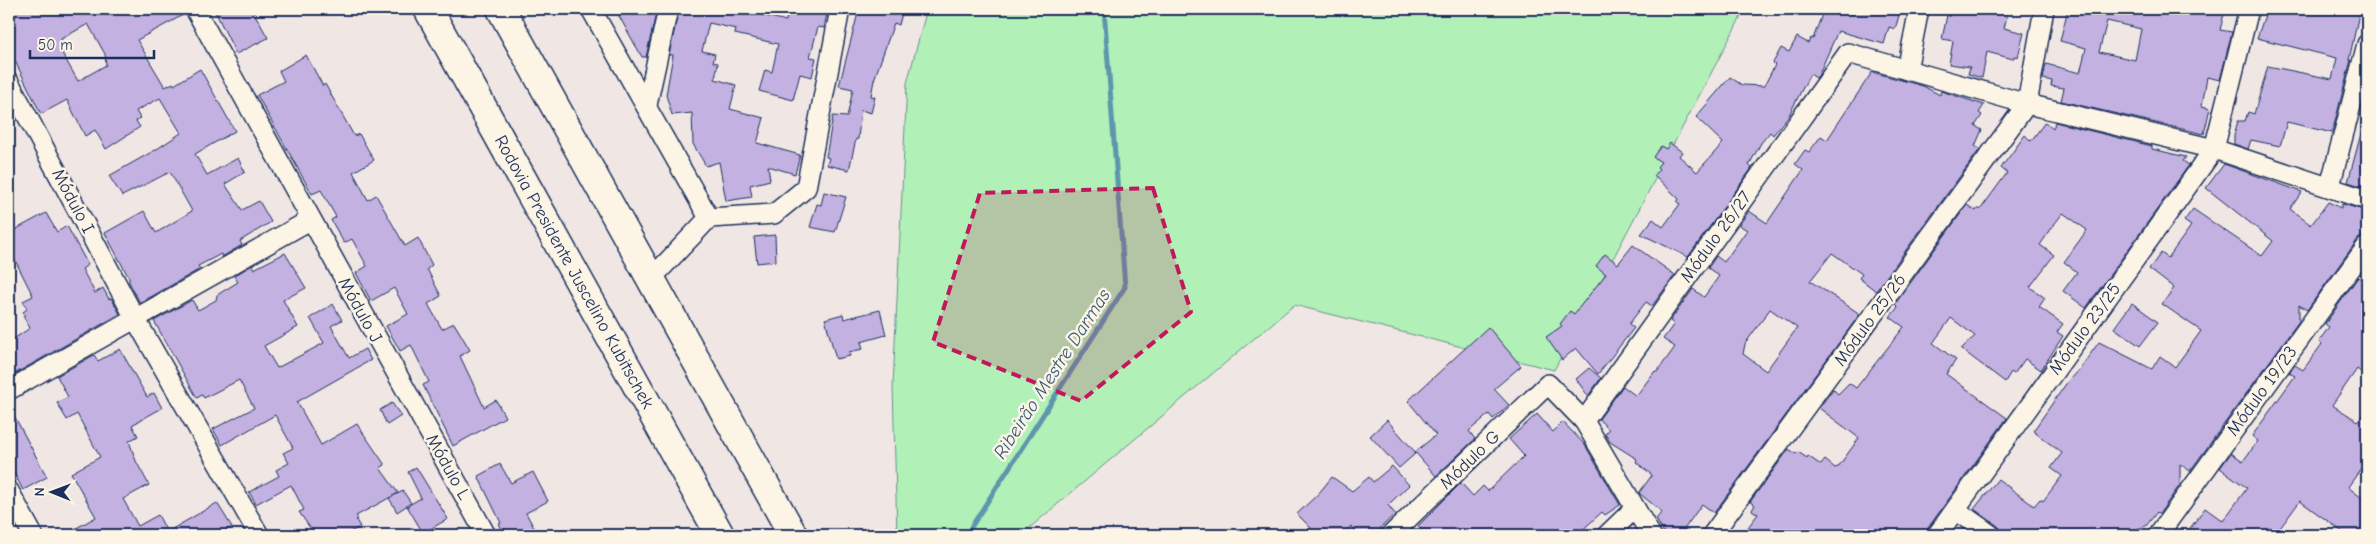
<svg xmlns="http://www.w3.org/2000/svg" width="2376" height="544" font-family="'Comic Neue',sans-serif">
	<rect width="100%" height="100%" fill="#f0e7e4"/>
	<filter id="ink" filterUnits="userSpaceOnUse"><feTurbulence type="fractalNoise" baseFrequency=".02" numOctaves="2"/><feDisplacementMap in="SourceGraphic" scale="10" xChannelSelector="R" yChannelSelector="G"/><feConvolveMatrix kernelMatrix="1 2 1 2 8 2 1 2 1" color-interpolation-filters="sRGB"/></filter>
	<g filter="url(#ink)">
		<polygon fill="#b1f1b8" stroke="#66908b" points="927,9 1745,9 1554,370 1294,305 1021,535 897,535 893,386 907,83"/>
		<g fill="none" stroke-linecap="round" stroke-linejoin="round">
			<polyline stroke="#5d96ad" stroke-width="5" points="966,535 1125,287 1104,9"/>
		</g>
		<g fill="#c2b1e1" stroke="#1b2f5e" fill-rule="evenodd">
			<path d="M9,9H184L185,14L137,40L165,87L173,83L174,85L200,69L235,131L195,154L207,175L238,158L245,172L225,184L242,210L259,201L271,222L240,241L242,245L222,257L221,254L198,266L200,269L140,303L129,282V278L105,233L144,211L156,233L192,211L170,172L122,196L109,176L157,149L181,133L160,98L136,111L140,118L136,121L140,127L106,149L95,130L85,136L67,100L41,114L15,61L9,65ZM88,24L105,54L106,65L78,81L62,53L67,50L61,39Z"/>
			<polygon points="214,9 252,9 268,38 236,54"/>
			<polygon points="615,9 657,9 646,57 642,57"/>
			<polygon points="679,9 739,9 786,21 788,9 828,9 824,28 818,27 810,57 816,58 812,77 800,74 793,100 759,91 765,70 772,72 778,44 735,34 736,29 709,23 702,51 715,54 713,62 718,63 715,79 736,85 730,109 764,118 757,143 800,155 795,174 768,166 770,180 750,185 752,197 726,201 719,162 706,166 693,144 692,113 672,115 666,95 673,55 669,55"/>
			<polygon points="859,9 903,9 899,25 894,23 874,80 871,96 875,97 871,113 861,110 858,139 856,139 849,170 827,165 829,158 826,157 833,116 847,117 853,89 839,86"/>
			<polygon points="1824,9 1901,9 1895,29 1889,27 1884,44 1838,31 1818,76 1816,78 1810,74 1789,115 1773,135 1770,132 1761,143 1749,165 1752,168 1688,257 1641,234 1653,219 1663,227 1680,204 1677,202 1679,199 1654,175 1659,169 1657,167 1661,162 1653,157 1661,146 1666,149 1670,143 1682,152 1679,156 1697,172 1723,143 1696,117 1730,77 1742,85 1764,86 1775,65 1773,63 1781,48 1789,52 1797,37 1808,43 1811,38 1813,39"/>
			<polygon points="1951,9 2009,9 2004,28 2024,33 2018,57 2014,56 2013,59 1987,52 1982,78 1968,74 1970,67 1949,64 1953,41 1942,39 1947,15 1950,16"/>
			<path d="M2068,9H2214L2213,11L2224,14L2220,30L2232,32L2220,80L2207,77L2202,106L2210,108L2204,134L2061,101L2064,88L2051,86L2052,81L2043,79L2046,64L2080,73L2086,48L2060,41ZM2107,21L2141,29L2135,60L2099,52Z"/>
			<polygon points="2267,9 2360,9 2349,60 2351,60 2332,133 2287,122 2280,146 2251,140 2248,149 2234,144 2234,135 2238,121 2245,121 2248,112 2254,114 2268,66 2332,79 2337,58 2257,38"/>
			<polygon points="306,55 323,86 325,84 354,136 359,134 374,160 353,172 368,200 376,195 405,246 418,238 432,265 427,269 441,296 428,304 442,329 454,323 470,350 460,356 484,407 496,400 505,417 453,446 423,385 429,382 411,345 400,351 386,326 408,314 394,288 371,301 356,273 367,266 352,239 344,243 331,220 336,217 321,190 312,194 257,95 284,81 279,71"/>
			<path d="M1872,72L1923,86L1940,95L1941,91L1984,105L1979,113L1982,115L1975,126L1982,130L1975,146L1980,149L1876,291L1859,278L1862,274L1832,253L1810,281L1860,314L1714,513L1702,504L1680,535H1665L1656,519L1662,512L1639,493L1652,475L1636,462L1637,459L1610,442L1605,434L1609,430L1599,419L1623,386L1636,396L1655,371L1657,372L1675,347L1663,339L1674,324L1670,321L1693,289L1704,297L1719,276L1708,268L1716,256L1724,262L1747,230L1739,225L1749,211L1767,223L1803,170L1795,164L1805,150L1809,152L1821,136L1827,140ZM1770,309L1797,328L1766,371L1743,354L1745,344Z"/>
			<polygon points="2045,122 2053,129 2055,122 2152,146 2152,149 2186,157 2183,161 2189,165 2086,308 2063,291 2077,272 2064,262 2087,230 2063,213 2056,222 2040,245 2054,255 2030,287 2045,298 2039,307 2063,324 2057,332 2063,336 2041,370 2025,359 2014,374 2011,372 2005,382 1961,349 1975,336 1951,318 1933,343 1956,360 1946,374 2007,418 1928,528 1926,535 1742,535 1758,514 1752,510 1755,505 1750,502 1789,449 1796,454 1798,452 1807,458 1808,456 1821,465 1825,460 1835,468 1838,467 1859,438 1819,408 1833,389 1838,394 1849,383 1856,388 1904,327 1890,317 1898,307 1895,304 1967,205 1976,211 1978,208 1980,210 2007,173 2001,168 2025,135 2031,141"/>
			<polygon points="2363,126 2367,127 2367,188 2348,182"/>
			<polygon points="2224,164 2302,192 2290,209 2311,225 2328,202 2341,208 2342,204 2367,211 2367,233 2358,239 2307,310 2299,305 2299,321 2190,471 2180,464 2180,485 2159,514 2157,512 2146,526 2119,535 2005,534 1998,526 1974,509 1998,479 2034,506 2040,499 2043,501 2062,476 2051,468 2062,453 2033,431 2068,381 2081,367 2099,342 2152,369 2160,356 2175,367 2201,331 2162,304 2174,288 2149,269 2161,253 2168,258 2191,226 2184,221 2193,209 2262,256 2273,241 2206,188"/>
			<polygon points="824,192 846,197 835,232 810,227 817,204 821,205"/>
			<polygon points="46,213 57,232 67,226 88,265 82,269 95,293 103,288 109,299 111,298 120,314 9,377 9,342 30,328 23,316 25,315 23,312 27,309 23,301 33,296 9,248 9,233"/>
			<polygon points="775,235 776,261 757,263 754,237"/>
			<polygon points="1633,245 1675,275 1652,306 1646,302 1629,324 1634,328 1598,374 1576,348 1562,360 1546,337 1562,326 1560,324 1570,311 1574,314 1606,274 1596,266 1605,254 1618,264"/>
			<polygon points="285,253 306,288 283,300 298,327 264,346 277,368 324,343 310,318 333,304 342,320 331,326 349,358 365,349 371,360 297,402 321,445 357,424 385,465 380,468 398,493 356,516 358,518 356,520 360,527 344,535 315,535 299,512 304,510 291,485 256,504 249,492 279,476 276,470 289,463 283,453 293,448 275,415 222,445 213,429 254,408 239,380 204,398 202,395 197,398 154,321 192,300 198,310 216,300 217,295 238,282 234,276 252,265 254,269"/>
			<polygon points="2358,277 2367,283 2367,377 2357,369 2332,405 2358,421 2367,409 2367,460 2348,487 2367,502 2367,535 2347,535 2300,501 2275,535 2185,535 2205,508 2223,521 2247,488 2220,468 2231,453 2243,461 2258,441 2252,436 2295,376 2289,373 2295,365 2303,370 2322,344 2319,341 2329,327 2325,324"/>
			<polygon points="2132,303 2158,322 2140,346 2114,328"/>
			<polygon points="880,310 886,335 861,342 863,349 849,352 850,356 836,359 825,319 843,314 844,319"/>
			<polygon points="1488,327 1521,366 1494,389 1509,405 1493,419 1489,414 1469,431 1475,439 1436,476 1415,452 1436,435 1408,401"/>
			<polygon points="120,349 147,397 154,393 162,408 132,425 138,436 129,441 136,461 149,485 123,499 138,526 158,515 167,532 217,503 232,527 218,535 64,535 96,517 71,473 100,457 77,414 67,420 57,403 68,397 57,376 94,355 98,361"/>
			<polygon points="1589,368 1601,378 1588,396 1576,379"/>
			<polygon points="392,403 401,416 387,425 380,410"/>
			<polygon points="9,406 47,477 23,490 9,463"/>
			<polygon points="1537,414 1553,432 1563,422 1585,445 1620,505 1605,515 1602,512 1577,535 1427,535 1418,526 1461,483 1473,496 1483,486 1488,491 1524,456 1509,439"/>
			<polygon points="1387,420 1416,453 1399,468 1370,436"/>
			<polygon points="500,464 511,483 533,472 548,501 526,513 538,535 505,535 499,524 501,523 478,476"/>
			<polygon points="1392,466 1409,485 1388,505 1395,514 1373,535 1360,535 1351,526 1342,535 1318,535 1297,514 1319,493 1332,477 1352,491 1369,477 1373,482"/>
			<polygon points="416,467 448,519 423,533 407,506 421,498 408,472"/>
			<polygon points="403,491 411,503 397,512 389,498"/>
		</g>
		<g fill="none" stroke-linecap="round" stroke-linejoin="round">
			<g stroke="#1b2f5e" stroke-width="22">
				<g id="minor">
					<polyline points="195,9 486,535"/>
					<polyline points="591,9 709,218 774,214 806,188 840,9"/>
					<polyline points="1907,70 1919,9"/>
					<polyline points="9,82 136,320 259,535"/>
					<polyline points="647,105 668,9"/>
					<polyline points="2330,186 2367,44"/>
					<polyline points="651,279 709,218"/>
					<polyline points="9,390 310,220"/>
					<polyline points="1584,421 1848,53 2027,104 2214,149 2367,200"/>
					<polyline points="9,491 33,535"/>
					<polyline points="1956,510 1991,535"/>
					<polyline points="1391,535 1548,384 1584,421 1651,535"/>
					<polyline points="1607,535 1635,508"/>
					<polyline points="1712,535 2027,104 2044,9"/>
					<polyline points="1937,535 2214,149 2249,9"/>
					<polyline points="2158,535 2367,246"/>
				</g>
			</g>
			<g stroke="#1b2f5e" stroke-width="31">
				<g id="trunk">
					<polyline points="428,9 720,535"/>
					<polyline points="501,9 793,535"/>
				</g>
			</g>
			<use href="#minor" stroke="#fcf5e5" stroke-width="19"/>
			<use href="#trunk" stroke="#fcf5e5" stroke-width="28"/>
		</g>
	</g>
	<path fill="#c2185b" fill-opacity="0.2" stroke="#c2185b" stroke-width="4" stroke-dasharray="10 6" stroke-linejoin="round" d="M1153,188L1191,312L1081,401L933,342L980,193Z"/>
	<g text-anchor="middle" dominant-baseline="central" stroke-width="5" stroke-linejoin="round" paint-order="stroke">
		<g font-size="18" fill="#1b2f5e" stroke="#fcf5e5">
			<text transform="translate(73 201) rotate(62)">Módulo I</text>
			<text transform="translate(1716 237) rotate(-54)">Módulo 26/27</text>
			<text transform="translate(574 272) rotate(61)">Rodovia Presidente Juscelino Kubitschek</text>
			<text transform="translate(360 310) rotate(61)">Módulo J</text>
			<text transform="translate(1870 320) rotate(-54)">Módulo 25/26</text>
			<text transform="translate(2085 329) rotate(-54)">Módulo 23/25</text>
			<text transform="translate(2262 391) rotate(-54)">Módulo 19/23</text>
			<text transform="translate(1470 460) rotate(-44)">Módulo G</text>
			<text transform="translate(448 467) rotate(61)">Módulo L</text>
		</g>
		<g font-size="19" font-style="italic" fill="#365a7f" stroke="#fcf5e5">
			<text transform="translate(1052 374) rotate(-57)">Ribeirão Mestre Darmas</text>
		</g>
	</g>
	<rect width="2376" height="544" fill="none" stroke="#fcf5e5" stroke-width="30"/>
	<rect x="15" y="15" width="2346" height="514" fill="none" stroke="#1b2f5e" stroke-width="2" filter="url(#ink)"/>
	<g transform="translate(52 492) rotate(271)" stroke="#fcf5e5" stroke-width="4" paint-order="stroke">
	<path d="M0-4L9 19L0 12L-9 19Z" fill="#1b2f5e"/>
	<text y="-8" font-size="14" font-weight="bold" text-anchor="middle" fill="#1b2f5e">N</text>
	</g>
	<path d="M30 50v8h124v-8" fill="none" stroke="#1b2f5e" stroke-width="2.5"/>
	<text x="38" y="50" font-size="15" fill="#1b2f5e" stroke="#fcf5e5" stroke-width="4" paint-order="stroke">50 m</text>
</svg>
